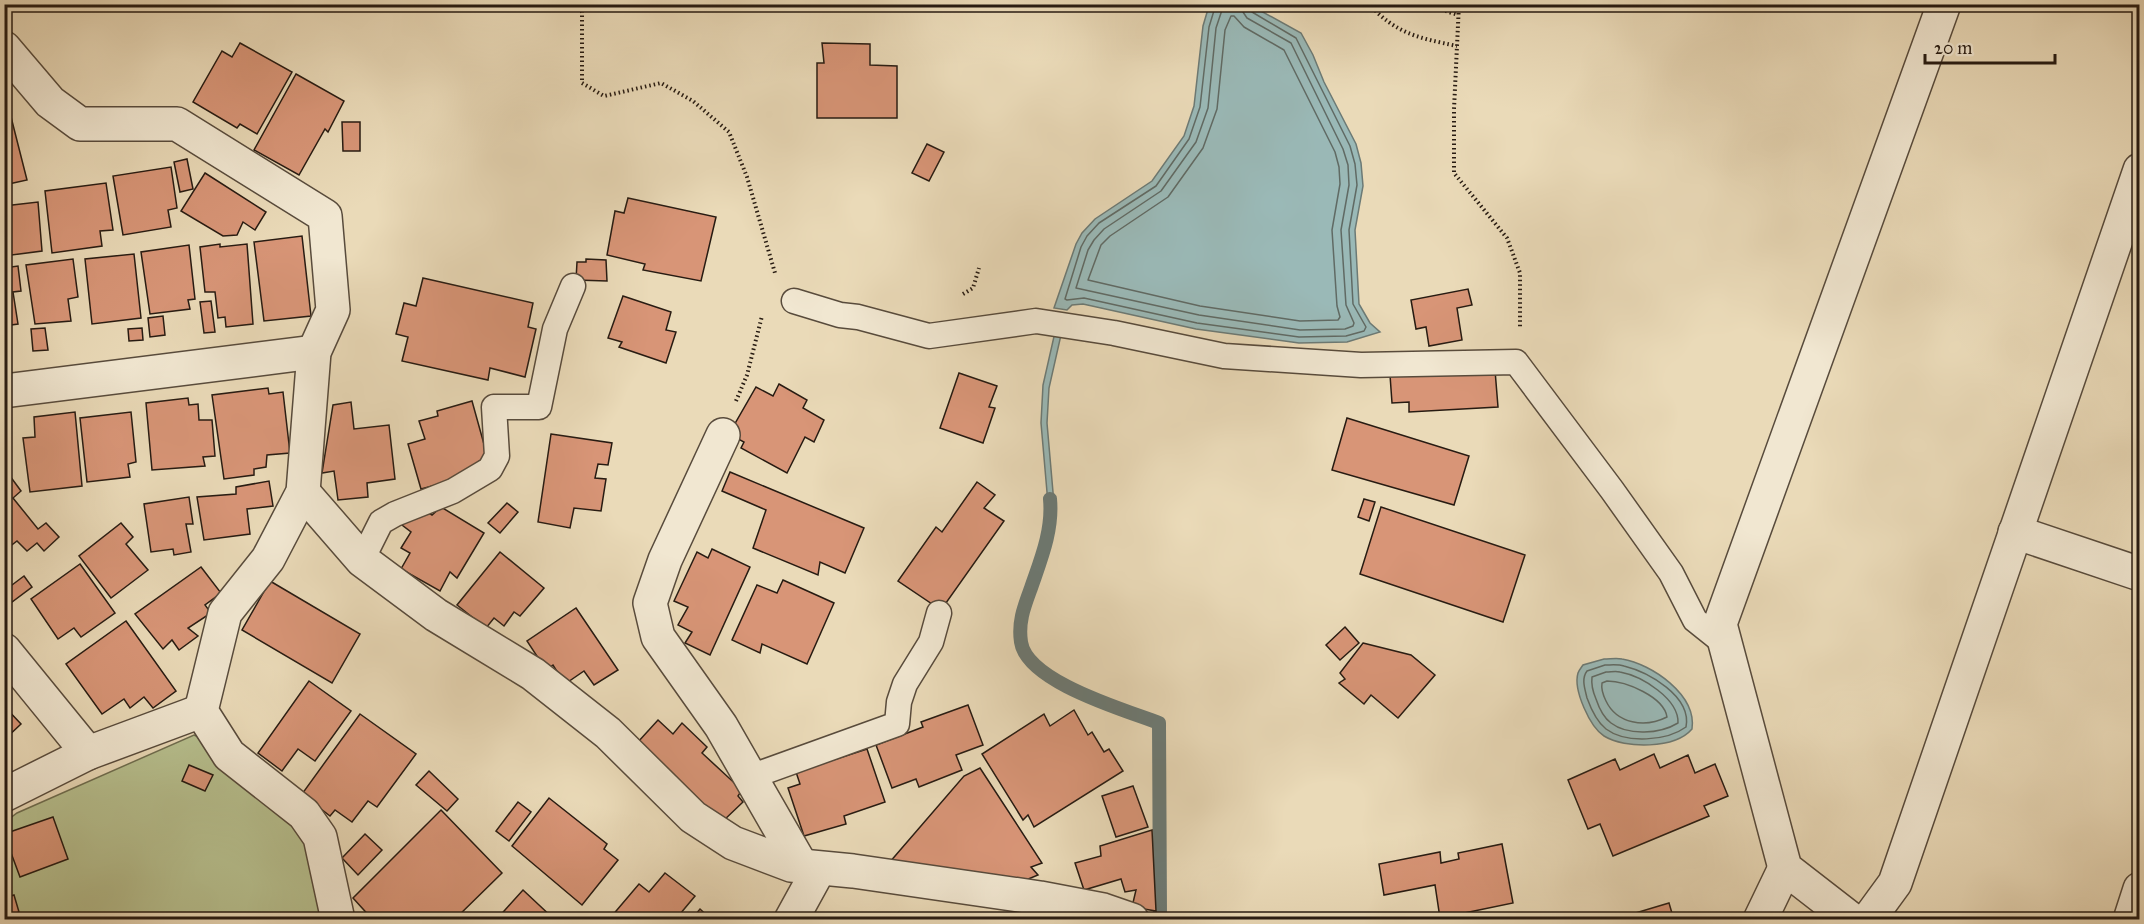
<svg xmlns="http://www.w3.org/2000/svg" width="2144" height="924" font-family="'IM FELL Great Primer',serif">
	<rect width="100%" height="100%" fill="#eadab8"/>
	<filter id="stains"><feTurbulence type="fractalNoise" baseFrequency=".00333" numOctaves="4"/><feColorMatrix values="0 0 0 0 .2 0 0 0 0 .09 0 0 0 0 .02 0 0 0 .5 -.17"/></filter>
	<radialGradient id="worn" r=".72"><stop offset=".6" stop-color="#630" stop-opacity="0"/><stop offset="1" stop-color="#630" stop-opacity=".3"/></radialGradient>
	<polygon fill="#b7c08f" stroke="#6f6e50" stroke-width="1.5" points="194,735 205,740 294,824 311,845 325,920 5,920 5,822 17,813"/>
	<g fill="#9ab9b7" stroke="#6c7a75" stroke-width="1.5">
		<polygon points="1213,5 1250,5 1301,33 1313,55 1324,82 1356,144 1361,163 1363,186 1355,230 1359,304 1370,323 1380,332 1347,342 1299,343 1196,329 1083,304 1072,305 1067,310 1054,308 1076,244 1082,233 1095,219 1152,181 1184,136 1194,106 1203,26 1208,9"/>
		<polygon points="1055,332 1061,335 1049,388 1047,423 1055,515 1049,515 1041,423 1043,385"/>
		<path d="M1604,659C1610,659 1617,658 1622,659C1652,664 1697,695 1692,729C1675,749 1625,749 1604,736C1590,727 1573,690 1578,673C1579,670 1581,668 1583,665Z"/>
	</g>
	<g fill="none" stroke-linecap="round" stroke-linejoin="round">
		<g stroke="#606a64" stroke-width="1.5">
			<polyline points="1216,4 1209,27 1200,107 1189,139 1156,186 1099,223 1087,236 1081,247 1065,299 1067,300 1084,298 1197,323 1299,337 1346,336 1364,331 1366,327 1353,304 1349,230 1357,185 1355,164 1350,146 1296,38 1252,12 1249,4"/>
			<polyline points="1224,4 1216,28 1208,108 1196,142 1161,191 1104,229 1094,240 1088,250 1076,288 1199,315 1300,330 1345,329 1353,326 1354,323 1346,305 1341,230 1349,185 1348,165 1343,149 1291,43 1247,18 1243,12 1241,4"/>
			<polygon points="1234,16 1244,27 1284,50 1335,152 1339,167 1340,184 1332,230 1337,306 1340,317 1338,320 1300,321 1200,306 1088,280 1101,245 1110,236 1168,197 1203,148 1217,109 1225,30 1231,16"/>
			<path d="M1605,665C1611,665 1618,664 1624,666C1648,672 1692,696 1686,727C1667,741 1626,744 1606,729C1597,722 1591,709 1587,698C1585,689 1581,679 1587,671Z"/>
			<path d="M1606,672C1611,672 1616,671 1620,672C1642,676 1679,699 1678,723C1660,734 1628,736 1611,723C1604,718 1599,708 1596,699C1593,692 1591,685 1592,677Z"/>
			<path d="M1607,681C1626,681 1664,697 1667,717C1645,728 1617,724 1606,701C1603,695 1601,689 1602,683Z"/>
		</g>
		<path stroke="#6c7a75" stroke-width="14" d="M1050,499C1053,530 1041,559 1031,588C1024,607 1018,622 1021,642C1027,682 1125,710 1159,723L1160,914"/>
	</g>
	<g fill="#d89577" stroke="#271b12" stroke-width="1.5">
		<polygon points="240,43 292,72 257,134 240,124 237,128 193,102 222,51 232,57"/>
		<polygon points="822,43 870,44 870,65 897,66 897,118 817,118 817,63 824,63"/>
		<polygon points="296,74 344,101 328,132 325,129 299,175 254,150"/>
		<polygon points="10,113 27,180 4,185 4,115"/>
		<polygon points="342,122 360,122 360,151 343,151"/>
		<polygon points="927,144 944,152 929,181 912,173"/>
		<polygon points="187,159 193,189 180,192 174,162"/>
		<polygon points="171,167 177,208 168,210 171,227 123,235 113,176"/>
		<polygon points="205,173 266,212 255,230 243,222 237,235 223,236 181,211"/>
		<polygon points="106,183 113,230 100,231 102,246 52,253 45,191"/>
		<polygon points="628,198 716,217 701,281 643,270 645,264 607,255 615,211 624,213"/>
		<polygon points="38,202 42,251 4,256 4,206"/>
		<polygon points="302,236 311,316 264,321 254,242"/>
		<polygon points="220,244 220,247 247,244 253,324 226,327 225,317 218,318 215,292 205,292 200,247"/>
		<polygon points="189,245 195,299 188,300 190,309 150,314 141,252"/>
		<polygon points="134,254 141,318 92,324 85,259"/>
		<polygon points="73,259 78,297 68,299 71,321 35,324 26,265"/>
		<polygon points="586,259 606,260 607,281 576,280 577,262 586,262"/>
		<polygon points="18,266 21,291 13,292 18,324 4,326 4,268"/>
		<polygon points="423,278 533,303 528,327 536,329 525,377 490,368 488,380 402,361 408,337 396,334 404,303 416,306"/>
		<polygon points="1468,289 1472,305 1457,308 1462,340 1429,346 1426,327 1416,329 1411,300"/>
		<polygon points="623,296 671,312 666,330 676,332 666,363 619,347 622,342 608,338"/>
		<polygon points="211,301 215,332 204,333 200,302"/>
		<polygon points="163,316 165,335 150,337 148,318"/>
		<polygon points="45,328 48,350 33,351 31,329"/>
		<polygon points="142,328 143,340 129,341 128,329"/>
		<polygon points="1495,370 1498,407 1409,412 1409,402 1392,403 1390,375"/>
		<polygon points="959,373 997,386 989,407 995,408 983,443 940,428"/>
		<polygon points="779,384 807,400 803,408 824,420 814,442 805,437 787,473 741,448 744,442 729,434 756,387 773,396"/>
		<polygon points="268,388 269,394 283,392 290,453 267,455 266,467 254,469 254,475 224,479 212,395"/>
		<polygon points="188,398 189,405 198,404 199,420 212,420 215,456 203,457 205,466 152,470 146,403"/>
		<polygon points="472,401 487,455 455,480 421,489 408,444 425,439 419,421 438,416 437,411"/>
		<polygon points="351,402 354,429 389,425 395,479 367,483 368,497 338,500 334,471 322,473 333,405"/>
		<polygon points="75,412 82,486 30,492 23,438 35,437 34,417"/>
		<polygon points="131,412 136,462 128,464 130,477 87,482 80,418"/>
		<polygon points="1347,418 1469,456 1454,505 1332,470"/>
		<polygon points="551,434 612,443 608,465 598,464 595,478 606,479 601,511 574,508 570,528 538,522"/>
		<polygon points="7,472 21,491 13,498 38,529 46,523 59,537 44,551 37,543 27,551 17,541 4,551 4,475"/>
		<polygon points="730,472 864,528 845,573 820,562 818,575 753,548 766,510 722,491"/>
		<polygon points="269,481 273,506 247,509 250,534 204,540 197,497 236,494 236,487"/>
		<polygon points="977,482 995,495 984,508 1004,521 941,610 898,581 936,527 942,532"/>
		<polygon points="189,497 193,524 186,524 191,552 174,555 173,549 151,552 144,504"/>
		<polygon points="1364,499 1375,502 1369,521 1358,517"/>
		<polygon points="507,503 518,512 500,533 488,523"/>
		<polygon points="441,507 484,533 457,578 450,572 440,591 401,569 410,553 401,548 411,532 402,525 424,510 432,515"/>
		<polygon points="1381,507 1525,555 1503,622 1360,574"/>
		<polygon points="121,523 133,537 126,544 148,570 111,598 79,556"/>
		<polygon points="712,549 750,567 710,655 685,643 692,632 678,625 688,607 674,601 697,552 708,558"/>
		<polygon points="500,552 544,588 520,616 514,612 504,626 494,618 486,628 457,605"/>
		<polygon points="80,564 115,613 81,637 74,628 58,639 31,599"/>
		<polygon points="201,567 221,593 205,605 211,613 188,628 198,636 179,650 172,640 163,649 135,614"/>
		<polygon points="24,576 32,587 4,608 4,591"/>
		<polygon points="783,580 834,603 807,664 762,644 760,653 732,640 757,585 777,593"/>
		<polygon points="270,581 360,634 332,683 242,630"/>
		<polygon points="576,608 618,670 594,685 584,671 565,684 553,665 546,670 527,641"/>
		<polygon points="126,621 176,691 153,708 144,697 130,708 124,699 102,714 66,664"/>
		<polygon points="1345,627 1359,643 1340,660 1326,645"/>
		<polygon points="1363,643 1411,655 1435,675 1398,718 1371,695 1364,704 1339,683 1345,679 1340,673"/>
		<polygon points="309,681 351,711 315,761 298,749 282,771 258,753"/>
		<polygon points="968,705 983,745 956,755 962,770 919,787 916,779 892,788 876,745 923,727 921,722"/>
		<polygon points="4,706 21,724 4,740"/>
		<polygon points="1074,710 1088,735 1092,732 1104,752 1109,749 1123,771 1034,827 1028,815 1023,820 982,754 1044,714 1050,726"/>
		<polygon points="360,714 416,754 377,807 368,801 352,822 335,810 330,816 302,794"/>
		<polygon points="658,720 673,734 682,723 707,747 702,753 742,790 738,796 743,802 722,822 638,742"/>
		<polygon points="867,749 885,802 844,816 846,824 804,836 788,788 800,784 796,772"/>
		<polygon points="1654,754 1660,768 1688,755 1695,773 1715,764 1728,796 1704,806 1709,816 1613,856 1600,824 1588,829 1568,780 1615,759 1620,770"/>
		<polygon points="189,765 213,775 205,791 182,781"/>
		<polygon points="980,768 1042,863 1031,867 1038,875 1014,885 889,863 964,776"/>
		<polygon points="429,771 458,799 447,811 416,785"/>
		<polygon points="1133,786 1148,827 1116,837 1102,796"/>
		<polygon points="549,798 607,844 604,849 618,860 582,905 512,846"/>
		<polygon points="518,802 531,812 509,841 496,831"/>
		<polygon points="441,810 502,873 454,920 373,920 353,898"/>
		<polygon points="53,817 68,859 20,877 4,834"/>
		<polygon points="1152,830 1156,911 1132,907 1136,890 1125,892 1121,879 1084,890 1075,863 1101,856 1100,846"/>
		<polygon points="365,834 382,850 358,875 342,858"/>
		<polygon points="1502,844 1513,903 1440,918 1435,885 1384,895 1379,864 1440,852 1441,863 1459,859 1458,853"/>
		<polygon points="665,873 695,896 675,920 614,920 611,917 639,884 649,892"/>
		<polygon points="523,890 555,920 496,920"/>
		<polygon points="14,895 19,912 4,917 4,898"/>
		<polygon points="1669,903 1674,920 1633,920 1632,914"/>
		<polygon points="700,909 712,920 691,920"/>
	</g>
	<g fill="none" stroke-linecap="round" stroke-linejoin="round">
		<g stroke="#584b3c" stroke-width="27">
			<g id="lane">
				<polyline points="794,301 840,315 858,317 929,336 1036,321 1114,333 1224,356 1361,365 1516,362 1612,490 1671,573 1695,620 1725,644"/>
				<polyline points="362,560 381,522 395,514 453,491 490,469 497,456 494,407 539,407 555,329 573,286"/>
				<polyline points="750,777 897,724 899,702 905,684 931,642 939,613"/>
			</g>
		</g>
		<g stroke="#584b3c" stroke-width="36">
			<g id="street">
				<polyline points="4,48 50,102 80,124 177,124 325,216 333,310 314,352 303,492 268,559 225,613 201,711 229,755 304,814 320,837 338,920"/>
				<polyline points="4,391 314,352"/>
				<polyline points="723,435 665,560 650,603 658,637 721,726 802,867"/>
				<polyline points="303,492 362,560 436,615 533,674 608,733 693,817 733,843 791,865 853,871 1040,898 1103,910 1132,920"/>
				<polyline points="2015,532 2140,574"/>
				<polyline points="4,650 88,753"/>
				<polyline points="4,795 88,753 201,711"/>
				<polyline points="791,920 819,869"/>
				<polyline points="1760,920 1785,868"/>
				<polyline points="1852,920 1785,868 1720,624 1944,4"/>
				<polyline points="1868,920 1895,883 2140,170"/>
				<polyline points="2130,920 2140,889"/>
			</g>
		</g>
		<g stroke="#271b12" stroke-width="4" stroke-dasharray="1.5 3" stroke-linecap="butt">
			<polyline points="576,4 582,12 582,83 604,96 661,83 693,101 729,132 747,177 775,273"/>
			<path d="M1369,4C1396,34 1419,38 1457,46"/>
			<polyline points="1424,4 1458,15"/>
			<polyline points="1459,4 1454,109 1454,173 1507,238 1520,273 1520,328"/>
			<polyline points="963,294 973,288 979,268"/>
			<polyline points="736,401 747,375 762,316"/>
		</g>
		<use href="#lane" stroke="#f1e7d1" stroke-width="24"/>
		<use href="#street" stroke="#f1e7d1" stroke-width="33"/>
	</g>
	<rect width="2144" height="924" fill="none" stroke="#eadab8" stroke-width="24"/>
	<rect x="6" y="6" width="2132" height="912" fill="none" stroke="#271b12" stroke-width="3"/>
	<rect x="12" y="12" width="2120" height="900" fill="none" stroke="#271b12" stroke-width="1.5"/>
	<path d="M1925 54v9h130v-9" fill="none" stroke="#271b12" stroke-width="3"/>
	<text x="1934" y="54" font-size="18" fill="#271b12" stroke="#f1e7d1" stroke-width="4.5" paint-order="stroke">20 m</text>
	<rect width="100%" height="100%" filter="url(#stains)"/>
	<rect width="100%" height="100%" fill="url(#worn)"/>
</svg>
